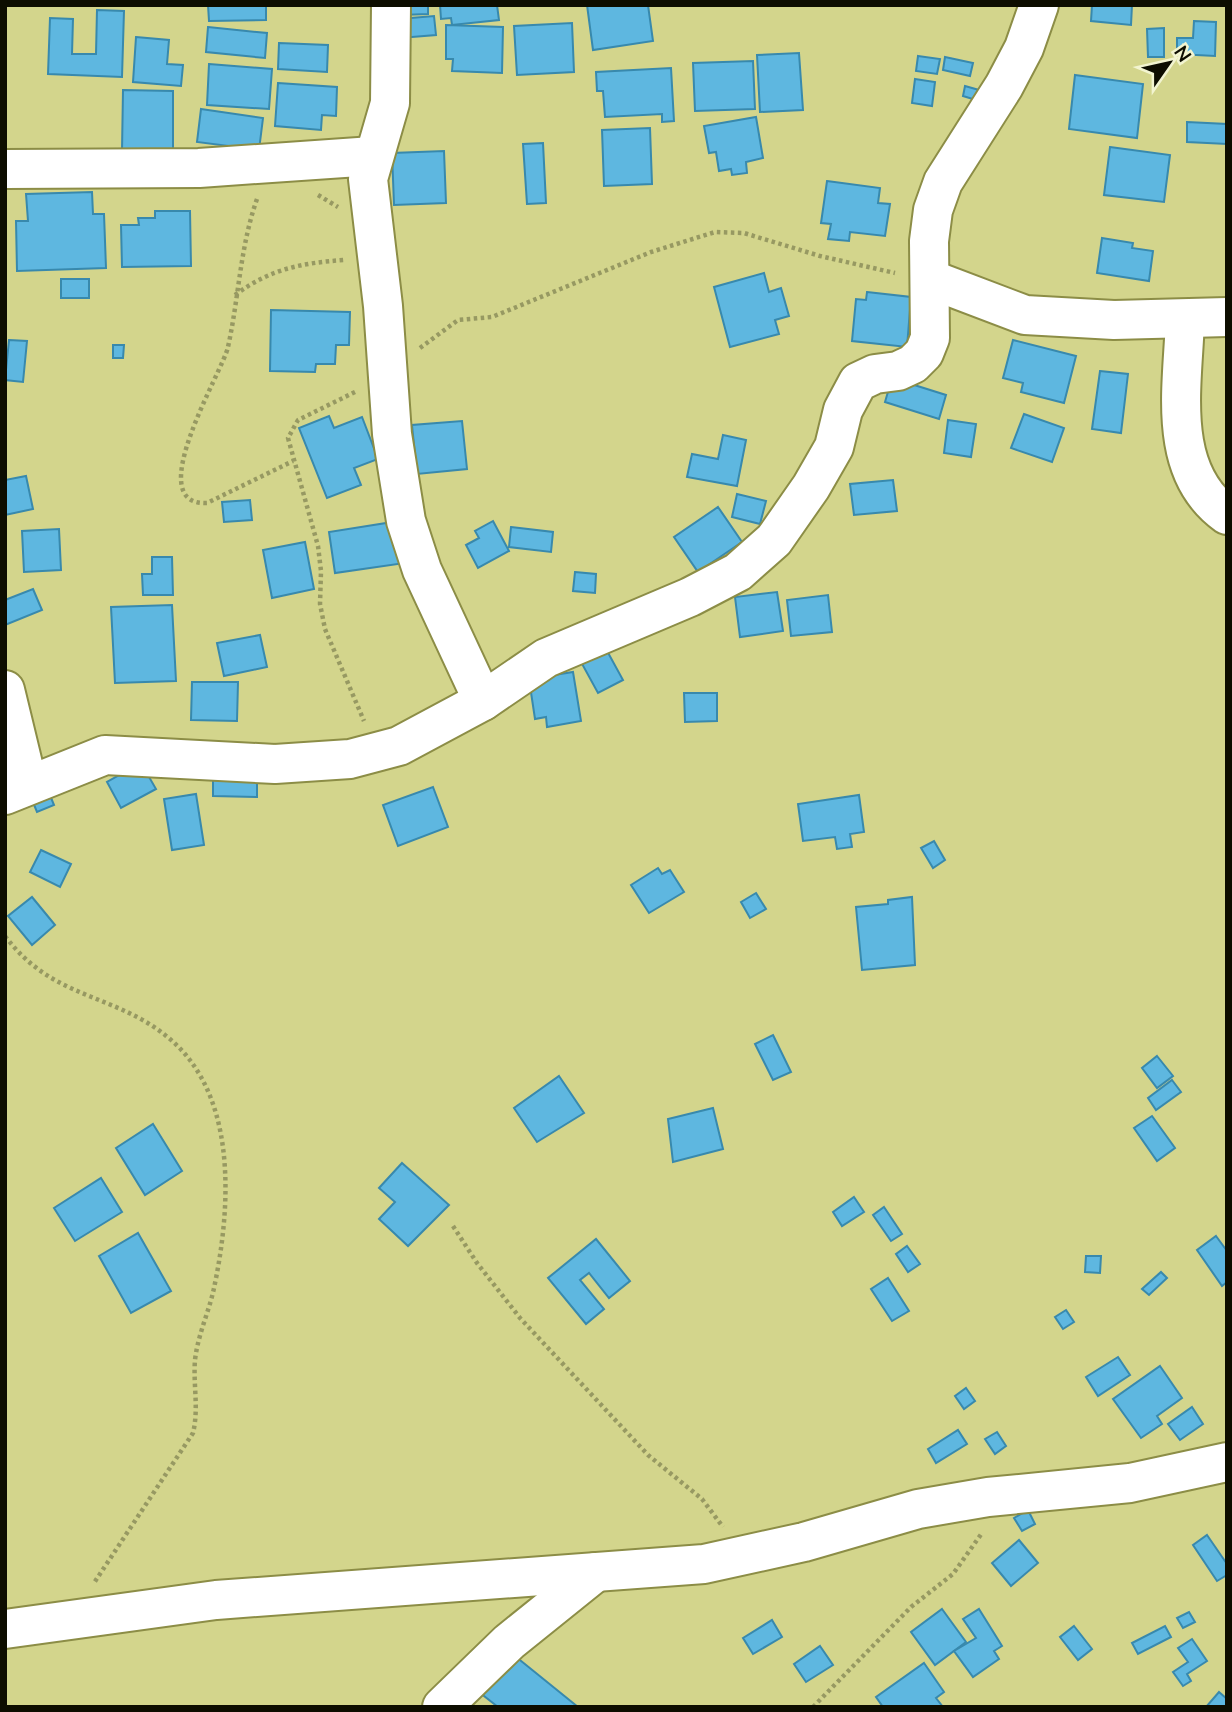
<svg xmlns="http://www.w3.org/2000/svg" width="1232" height="1712" font-family="Mulish,sans-serif">
	<rect width="100%" height="100%" fill="#d3d58c"/>
	<g fill="#5eb7e0" stroke="#3889ad" stroke-width="2">
		<polygon points="208,5 266,5 266,20 209,21"/>
		<polygon points="400,5 428,5 428,14 401,15"/>
		<polygon points="440,5 497,5 499,20 452,25 451,18 441,19"/>
		<polygon points="587,5 648,5 653,41 593,50"/>
		<polygon points="1092,5 1132,5 1131,25 1091,21"/>
		<polygon points="97,10 124,11 122,77 48,74 50,18 73,19 72,54 96,54"/>
		<polygon points="434,16 436,35 400,38 399,19"/>
		<polygon points="1194,21 1216,22 1215,56 1177,54 1177,38 1193,38"/>
		<polygon points="572,23 574,72 517,75 514,26"/>
		<polygon points="446,25 503,27 502,73 452,71 453,59 446,59"/>
		<polygon points="208,27 267,33 265,58 206,52"/>
		<polygon points="1164,28 1164,57 1148,57 1147,29"/>
		<polygon points="136,37 169,40 167,64 183,65 181,86 133,82"/>
		<polygon points="279,43 328,45 327,72 278,69"/>
		<polygon points="799,53 803,110 760,112 757,55"/>
		<polygon points="918,56 940,59 937,74 916,71"/>
		<polygon points="945,57 973,63 970,76 943,70"/>
		<polygon points="753,61 755,109 695,111 693,63"/>
		<polygon points="209,64 272,69 269,109 207,105"/>
		<polygon points="671,68 674,121 662,122 662,114 605,117 603,91 597,91 596,72"/>
		<polygon points="1075,75 1143,84 1137,138 1069,129"/>
		<polygon points="915,79 935,82 932,106 912,103"/>
		<polygon points="278,83 337,87 336,116 322,115 321,130 275,126"/>
		<polygon points="965,86 979,90 976,100 963,96"/>
		<polygon points="123,90 173,91 173,151 122,151"/>
		<polygon points="201,109 263,118 259,150 197,142"/>
		<polygon points="756,117 763,158 746,162 747,173 732,175 731,169 719,171 716,152 709,153 704,126"/>
		<polygon points="1187,122 1227,124 1227,144 1187,142"/>
		<polygon points="650,128 652,184 604,186 602,130"/>
		<polygon points="543,143 546,203 527,204 523,144"/>
		<polygon points="1110,147 1170,155 1164,202 1104,195"/>
		<polygon points="444,151 446,203 394,205 392,153"/>
		<polygon points="827,181 880,188 878,203 890,204 885,236 850,232 849,241 828,239 831,224 821,223"/>
		<polygon points="92,192 93,214 104,214 106,268 17,271 16,221 28,221 26,194"/>
		<polygon points="155,211 190,211 191,266 122,267 121,225 139,225 138,218 155,218"/>
		<polygon points="1102,238 1133,243 1132,248 1153,251 1149,281 1097,273"/>
		<polygon points="764,273 769,292 781,288 789,316 775,320 779,334 730,347 714,287"/>
		<rect x="61" y="279" width="28" height="19"/>
		<polygon points="867,292 911,297 907,347 852,341 856,299 866,300"/>
		<polygon points="271,310 350,312 349,345 336,345 335,364 316,364 315,372 270,371"/>
		<polygon points="9,340 27,341 23,382 5,380"/>
		<polygon points="1013,340 1076,356 1064,403 1021,392 1023,383 1003,378"/>
		<polygon points="113,345 124,345 123,358 113,358"/>
		<polygon points="1100,371 1128,374 1121,433 1092,429"/>
		<polygon points="892,378 946,395 939,419 885,402"/>
		<polygon points="1024,414 1064,428 1052,462 1011,448"/>
		<polygon points="329,416 334,428 362,417 378,459 354,468 361,485 327,498 299,428"/>
		<polygon points="948,420 976,424 971,457 944,453"/>
		<polygon points="462,421 467,469 417,474 412,425"/>
		<polygon points="723,435 746,440 737,486 687,477 692,454 718,459"/>
		<polygon points="26,476 33,509 5,515 5,480"/>
		<polygon points="893,480 897,511 854,515 850,484"/>
		<polygon points="737,494 766,501 760,524 732,517"/>
		<polygon points="250,500 252,520 224,522 222,502"/>
		<polygon points="718,507 742,542 698,572 674,537"/>
		<polygon points="399,521 405,563 335,573 329,532"/>
		<polygon points="493,521 509,551 478,568 466,545 479,538 475,531"/>
		<polygon points="511,527 553,532 551,552 509,547"/>
		<polygon points="59,529 61,570 24,572 22,531"/>
		<polygon points="305,542 314,589 272,598 263,550"/>
		<polygon points="152,557 172,557 173,595 143,595 142,574 152,574"/>
		<polygon points="575,572 596,574 595,593 573,591"/>
		<polygon points="33,589 42,610 5,625 5,600"/>
		<polygon points="777,592 783,631 740,637 735,597"/>
		<polygon points="828,595 832,632 791,636 787,600"/>
		<polygon points="172,605 176,681 115,683 111,607"/>
		<polygon points="260,635 267,667 224,676 217,643"/>
		<polygon points="606,649 623,680 598,693 581,662"/>
		<polygon points="573,672 581,721 547,727 546,717 535,719 529,679"/>
		<polygon points="192,682 238,682 237,721 191,720"/>
		<polygon points="684,693 717,693 717,721 685,722"/>
		<polygon points="141,763 156,789 121,808 107,782"/>
		<polygon points="213,772 257,772 257,797 213,796"/>
		<polygon points="433,787 448,827 398,846 383,805"/>
		<polygon points="47,788 54,805 37,812 30,795"/>
		<polygon points="196,794 204,845 172,850 164,799"/>
		<polygon points="859,795 864,832 850,834 852,847 837,849 835,837 803,841 798,804"/>
		<polygon points="934,841 945,860 933,868 921,848"/>
		<polygon points="41,850 71,864 60,887 30,872"/>
		<polygon points="658,868 662,874 670,870 684,892 649,913 631,885"/>
		<polygon points="756,893 766,909 750,918 741,902"/>
		<polygon points="32,897 55,925 32,945 8,916"/>
		<polygon points="912,897 915,965 862,970 856,907 888,904 888,900"/>
		<polygon points="773,1035 791,1072 773,1080 755,1044"/>
		<polygon points="1157,1056 1173,1076 1157,1088 1142,1068"/>
		<polygon points="559,1076 584,1113 537,1142 514,1108"/>
		<polygon points="1172,1080 1181,1092 1156,1110 1148,1098"/>
		<polygon points="713,1108 723,1149 673,1162 668,1119"/>
		<polygon points="1152,1116 1175,1148 1157,1161 1134,1128"/>
		<polygon points="153,1124 182,1171 145,1195 116,1148"/>
		<polygon points="402,1163 449,1205 408,1246 379,1219 395,1202 379,1188"/>
		<polygon points="101,1178 122,1212 75,1241 54,1208"/>
		<polygon points="854,1197 864,1212 842,1226 833,1212"/>
		<polygon points="884,1207 902,1234 891,1241 873,1215"/>
		<polygon points="138,1233 171,1291 131,1313 99,1256"/>
		<polygon points="1216,1236 1227,1251 1227,1282 1222,1286 1197,1250"/>
		<polygon points="596,1239 630,1281 609,1298 589,1273 580,1280 604,1309 586,1324 548,1278"/>
		<polygon points="907,1246 920,1264 908,1272 896,1254"/>
		<polygon points="1086,1256 1101,1256 1100,1273 1085,1272"/>
		<polygon points="1161,1272 1167,1278 1149,1295 1142,1289"/>
		<polygon points="888,1278 909,1311 892,1321 871,1289"/>
		<polygon points="1066,1310 1074,1322 1063,1329 1055,1317"/>
		<polygon points="1118,1357 1130,1375 1098,1396 1086,1377"/>
		<polygon points="1160,1366 1182,1398 1157,1416 1162,1424 1141,1438 1113,1399"/>
		<polygon points="966,1388 975,1401 964,1409 955,1396"/>
		<polygon points="1192,1407 1203,1424 1180,1440 1168,1424"/>
		<polygon points="958,1430 967,1444 936,1463 928,1449"/>
		<polygon points="997,1432 1006,1446 995,1454 985,1439"/>
		<polygon points="1028,1510 1035,1524 1022,1531 1014,1518"/>
		<polygon points="1207,1535 1227,1564 1227,1575 1217,1581 1193,1545"/>
		<polygon points="1019,1540 1038,1563 1011,1586 992,1563"/>
		<polygon points="942,1609 966,1642 935,1665 911,1632"/>
		<polygon points="979,1609 1002,1646 994,1651 999,1659 973,1677 954,1651 976,1638 963,1619"/>
		<polygon points="1189,1612 1195,1622 1183,1628 1177,1618"/>
		<polygon points="772,1620 782,1637 753,1654 743,1638"/>
		<polygon points="1074,1626 1092,1649 1078,1660 1060,1637"/>
		<polygon points="1165,1626 1171,1637 1138,1654 1132,1643"/>
		<polygon points="1192,1639 1207,1661 1187,1674 1191,1681 1183,1686 1173,1672 1188,1662 1178,1648"/>
		<polygon points="820,1646 833,1665 806,1682 794,1664"/>
		<polygon points="510,1652 578,1707 498,1707 479,1692"/>
		<polygon points="924,1663 944,1692 936,1698 943,1707 883,1707 876,1697"/>
		<polygon points="1219,1692 1227,1699 1227,1707 1206,1707"/>
	</g>
	<g fill="none" stroke-linecap="round" stroke-linejoin="round">
		<g stroke="#8c8d46" stroke-width="42">
			<g id="minor">
				<polyline points="391,5 390,103 368,179 383,306 392,434 406,521 422,570 483,701"/>
				<polyline points="5,169 199,168 373,156"/>
				<polyline points="930,279 1025,315 1114,320 1227,317"/>
				<path d="M1185,319C1183,385 1165,471 1227,515"/>
				<polyline points="5,690 28,785"/>
				<polyline points="5,795 105,755 275,764 350,759 399,746 483,701 546,658 690,597 738,572 774,540 811,487 834,447 843,410 858,382 875,374 898,371 913,364 924,353 930,338 929,241 933,210 943,182 1004,86 1024,48 1039,5"/>
				<polyline points="5,1629 216,1600 704,1564 804,1542 918,1509 988,1497 1130,1483 1227,1462"/>
				<polyline points="442,1707 509,1642 596,1572"/>
			</g>
		</g>
		<g stroke="#979962" stroke-width="4.5" stroke-dasharray="3.5 3.5" stroke-linecap="butt">
			<polyline points="318,195 338,207"/>
			<path d="M257,199C240,247 239,297 228,347C223,371 140,506 207,503L293,461"/>
			<path d="M235,295C270,269 301,263 344,260"/>
			<polyline points="420,348 458,320 492,317 651,252 715,232 744,233 820,256 895,273"/>
			<polyline points="355,392 298,420 288,438 318,546 321,571 320,604 325,629 364,721"/>
			<path d="M5,936C52,999 112,993 165,1035C239,1092 231,1208 214,1288C209,1312 198,1334 195,1360C193,1385 199,1408 193,1433L94,1583"/>
			<polyline points="453,1226 477,1263 520,1318 648,1455 702,1499 723,1527"/>
			<polyline points="813,1707 911,1607 953,1574 982,1533"/>
		</g>
		<use href="#minor" stroke="#fff" stroke-width="38"/>
	</g>
	<rect width="1232" height="1712" fill="none" stroke="#0d0d00" stroke-width="14"/>
	<g transform="translate(1169 63) rotate(56)" stroke="#f2f4d0" stroke-width="5" paint-order="stroke">
	<path d="M0-5L12 26L0 18L-12 26Z" fill="#0d0d00"/>
	<text y="-10" font-size="19" font-weight="bold" text-anchor="middle" fill="#0d0d00">N</text>
	</g>
</svg>
